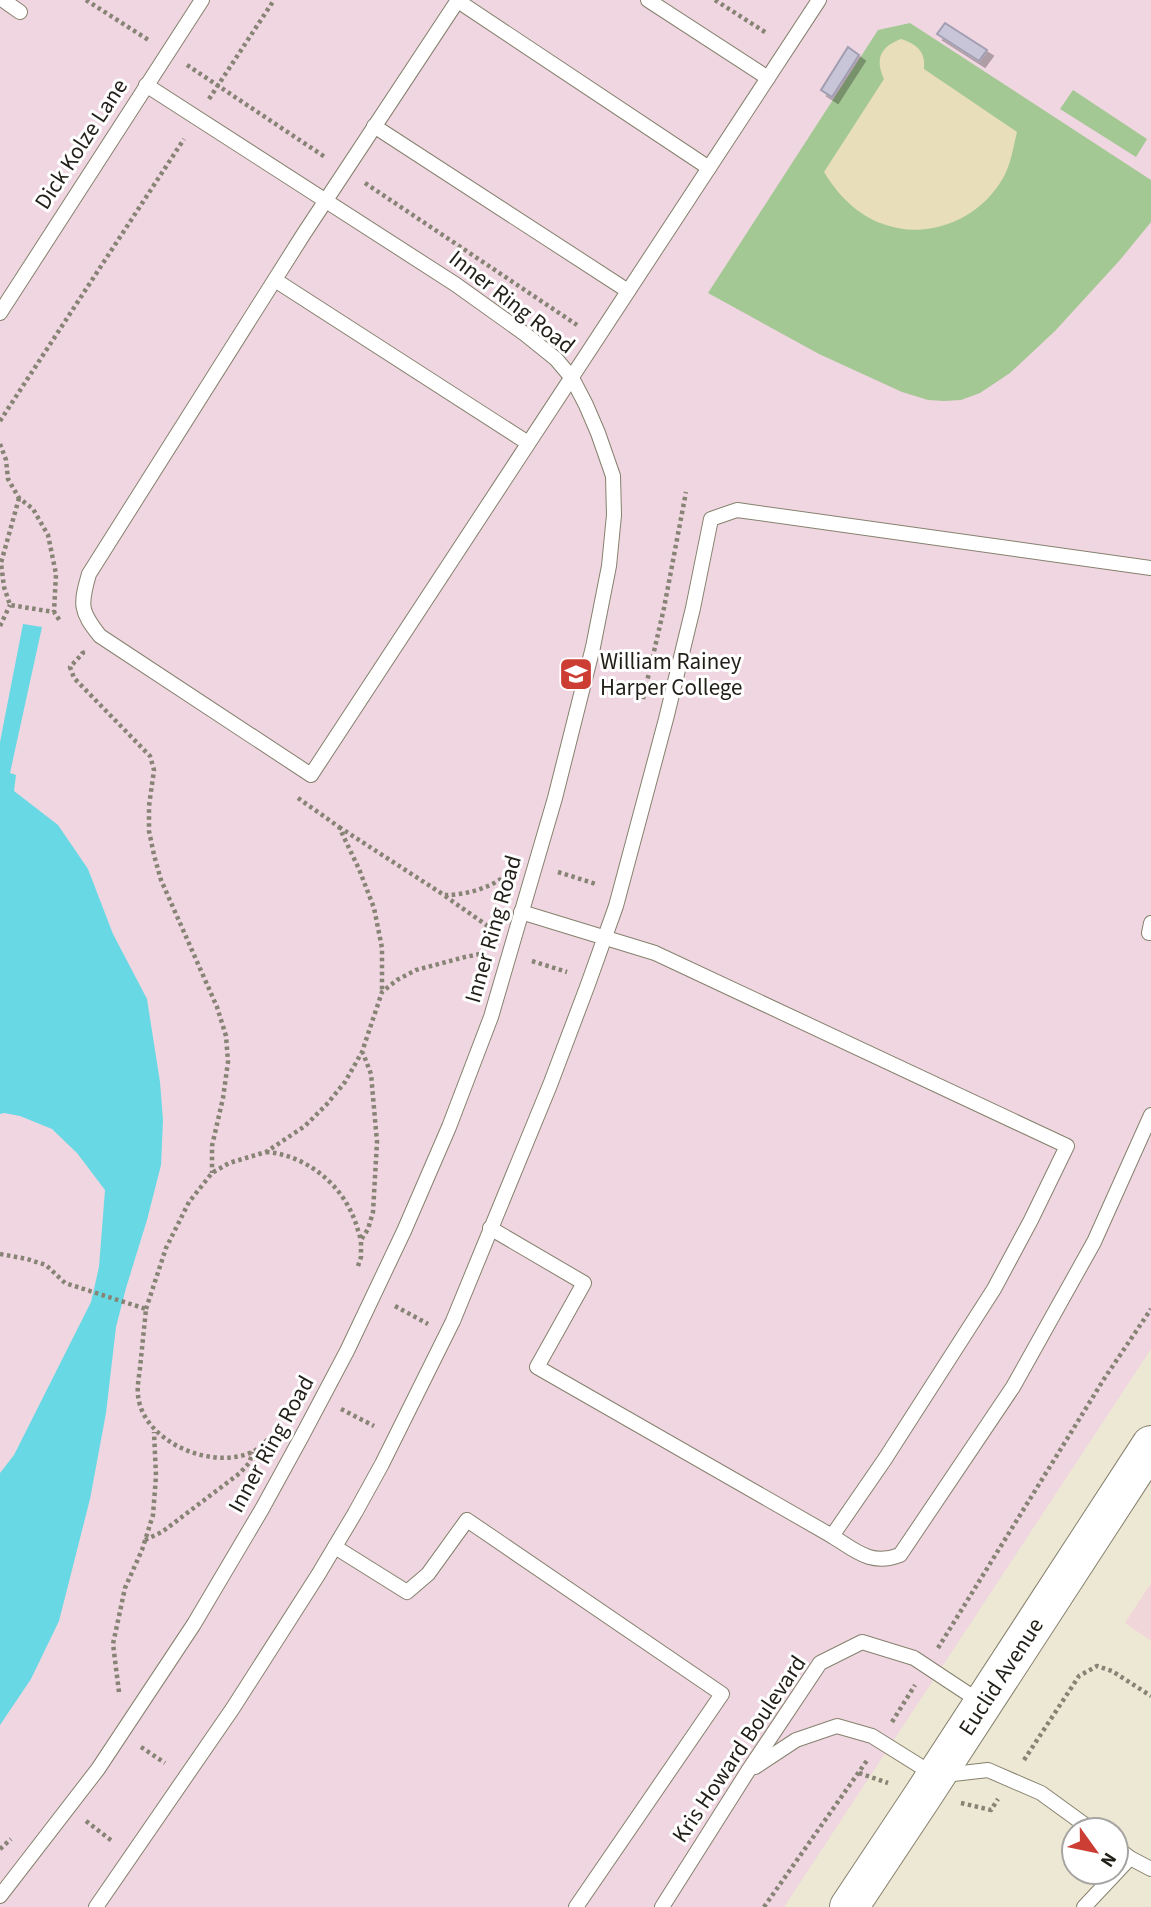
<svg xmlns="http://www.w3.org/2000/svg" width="1151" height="1907" font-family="'Source Sans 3',sans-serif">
	<defs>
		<filter id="shadow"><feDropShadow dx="6" dy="6" stdDeviation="0" flood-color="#0004"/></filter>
	</defs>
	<rect width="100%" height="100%" fill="#ede8d3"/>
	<polygon fill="#f1d6d9" points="1151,1583 1151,1641 1125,1623"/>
	<polygon fill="#efd6e1" points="0,0 1151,0 1151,1349 784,1907 0,1907"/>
	<g fill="#a4c893">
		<polygon points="910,23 1151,180 1151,222 1120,260 1055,331 1010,373 980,393 961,400 944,401 928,400 902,392 819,354 708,293 878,30"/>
		<polygon points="1073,90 1147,139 1136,157 1060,109"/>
	</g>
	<path fill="#e8deb9" d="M901,39C917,44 926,52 924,69L1017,132C1013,148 1011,164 1003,178C980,219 928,241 883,224C857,215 838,195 824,172L884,79C875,59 880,47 901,39Z"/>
	<polygon fill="#68d9e4" points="23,624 42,627 10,773 16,775 14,791 58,825 88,869 113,934 147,999 160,1082 163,1120 161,1165 147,1220 126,1288 116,1327 106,1413 90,1499 59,1621 31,1679 0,1725 0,1473 14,1455 91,1302 99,1267 105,1190 77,1153 52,1129 20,1116 4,1113 0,1114 0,742"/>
	<g fill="#c9c5d9" stroke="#a29eb2" stroke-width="2" filter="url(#shadow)">
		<polygon points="945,23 987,50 979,61 937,34"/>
		<polygon points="848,47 859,55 832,97 821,90"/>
	</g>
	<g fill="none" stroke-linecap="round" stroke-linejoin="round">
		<g stroke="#86816e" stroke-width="16">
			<g id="lane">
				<polyline points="3,0 20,12"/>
				<path d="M458,0L303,235L89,574C80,605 80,611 100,636L311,775L819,0"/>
				<polyline points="648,0 768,78"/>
				<polyline points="458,1 709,168"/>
				<polyline points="374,126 628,291"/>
				<polyline points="275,280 528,443"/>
				<polyline points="0,313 202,0"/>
				<polyline points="1151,923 1149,933 1151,933"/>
				<polyline points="490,1228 584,1283 537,1367 832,1536 885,1459 994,1289 1031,1220 1067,1146 655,953 521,912"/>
				<path d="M832,1536C856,1551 871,1566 900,1555L1013,1387L1094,1242L1151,1115"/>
				<polyline points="335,1547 407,1592 428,1574 467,1520 722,1694 576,1907"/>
				<polyline points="755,1767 796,1740 837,1726 872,1736 936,1776 988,1770 1041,1793 1092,1830"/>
				<polyline points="1116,1847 1130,1858 1151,1869"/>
				<polyline points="0,1896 98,1769 194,1624 262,1509 302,1436 347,1351 404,1231 449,1127 491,1017 555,798 593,647 609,566 614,515 613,476 598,433 586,405 572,378 556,359 525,334 455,284 146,85"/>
				<polyline points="96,1907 233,1708 318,1575 355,1513 382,1464 453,1321 550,1085 587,987 616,906 666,719 693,608 711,519 737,510 1151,568"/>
				<polyline points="662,1907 748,1771 820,1663 862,1642 914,1658 982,1703"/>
				<polyline points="1084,1907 1130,1858"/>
			</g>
		</g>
		<g stroke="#86816e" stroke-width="40">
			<g id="secondary">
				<path id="s1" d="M849,1907L924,1794L1151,1445"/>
			</g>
		</g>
		<g stroke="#878375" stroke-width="4.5" stroke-dasharray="3.5 3.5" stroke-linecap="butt">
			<polyline points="86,0 150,41"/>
			<polyline points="715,0 768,34"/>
			<polyline points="187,65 325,157"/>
			<polyline points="209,99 274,0"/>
			<polyline points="365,183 577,325"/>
			<polyline points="0,421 184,139"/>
			<polyline points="0,444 6,460 8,479 19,498 33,509 48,535 56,574 54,612"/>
			<polyline points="19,498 1,563 4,587 10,605 54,612 60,621"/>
			<polyline points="0,626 10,605"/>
			<polyline points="82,651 83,653 70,667 74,678 150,756 154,770 149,806 149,831 154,855 161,880 217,1007 226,1036 228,1062 223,1098 212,1146 212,1173"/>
			<polyline points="643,699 664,608 686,492"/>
			<polyline points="298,798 339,827 359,869 374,908 382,948 382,991"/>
			<path d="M339,827L444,895C464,895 490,889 506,875"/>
			<polyline points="558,872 596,884"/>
			<polyline points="445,896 492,929"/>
			<polyline points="532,961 567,972"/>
			<path d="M266,1152C302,1154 338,1181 352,1214C356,1222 358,1231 361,1240L368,1229L373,1212L377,1142L371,1074L363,1053"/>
			<path d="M0,1254L27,1259L46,1265L65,1283L146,1309C144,1329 142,1348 140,1368C139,1377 137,1387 138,1395C142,1442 214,1472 254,1451C261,1447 268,1439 274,1433"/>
			<polyline points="358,1266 361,1257 361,1240"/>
			<polyline points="395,1306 428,1324"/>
			<polyline points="146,1309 166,1248 189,1202 212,1173 229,1163 266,1152 305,1126 327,1104 345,1082 362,1052 382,992 397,980 416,970 465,957 485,953"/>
			<polyline points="341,1409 374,1426"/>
			<polyline points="145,1540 162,1532 240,1473 249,1463 253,1452"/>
			<polyline points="938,1648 1104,1379 1151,1309"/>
			<polyline points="119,1692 113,1644 125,1588 142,1550 153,1515 156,1476 154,1432"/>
			<polyline points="892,1722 915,1685"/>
			<polyline points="141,1747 165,1763"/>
			<polyline points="1024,1760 1079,1676 1097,1666 1112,1671 1151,1696"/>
			<polyline points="859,1773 888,1783"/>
			<polyline points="961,1803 991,1810 998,1799"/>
			<polyline points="86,1821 112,1841"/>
			<polyline points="0,1849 11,1839"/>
			<polyline points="764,1907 868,1759"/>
		</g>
		<use href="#lane" stroke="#fff" stroke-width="14"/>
		<use href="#secondary" stroke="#fff" stroke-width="38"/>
	</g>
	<defs>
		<g id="university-square" transform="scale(1.75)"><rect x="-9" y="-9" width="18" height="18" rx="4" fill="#cc3e34" stroke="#fff"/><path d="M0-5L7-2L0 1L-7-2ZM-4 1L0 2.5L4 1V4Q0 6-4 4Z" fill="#fff"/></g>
	</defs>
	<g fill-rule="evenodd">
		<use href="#university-square" x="576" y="674"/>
	</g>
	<g text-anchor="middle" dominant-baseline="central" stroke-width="6" stroke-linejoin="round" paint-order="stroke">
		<g font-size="23" fill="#211f18" stroke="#fff">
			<text transform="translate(81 144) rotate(-57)">Dick Kolze Lane</text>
			<text transform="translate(512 302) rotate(38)">Inner Ring Road</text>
			<text transform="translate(493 929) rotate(-74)">Inner Ring Road</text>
			<text transform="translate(271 1444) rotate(-61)">Inner Ring Road</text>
			<text stroke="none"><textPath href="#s1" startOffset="276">Euclid Avenue</textPath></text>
			<text transform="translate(739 1749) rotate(-56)">Kris Howard Boulevard</text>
		</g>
		<g font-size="23" fill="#211f18" stroke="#fff" text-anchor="start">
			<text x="600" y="661">William Rainey<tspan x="600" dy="26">Harper College</tspan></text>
		</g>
	</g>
	<g transform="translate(1095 1851) rotate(123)"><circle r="33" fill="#ffffff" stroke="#a6a5a3" stroke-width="2"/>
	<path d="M0-5L12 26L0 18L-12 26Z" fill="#cc3e34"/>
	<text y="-10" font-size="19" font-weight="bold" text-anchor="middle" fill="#211f18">N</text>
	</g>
</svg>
